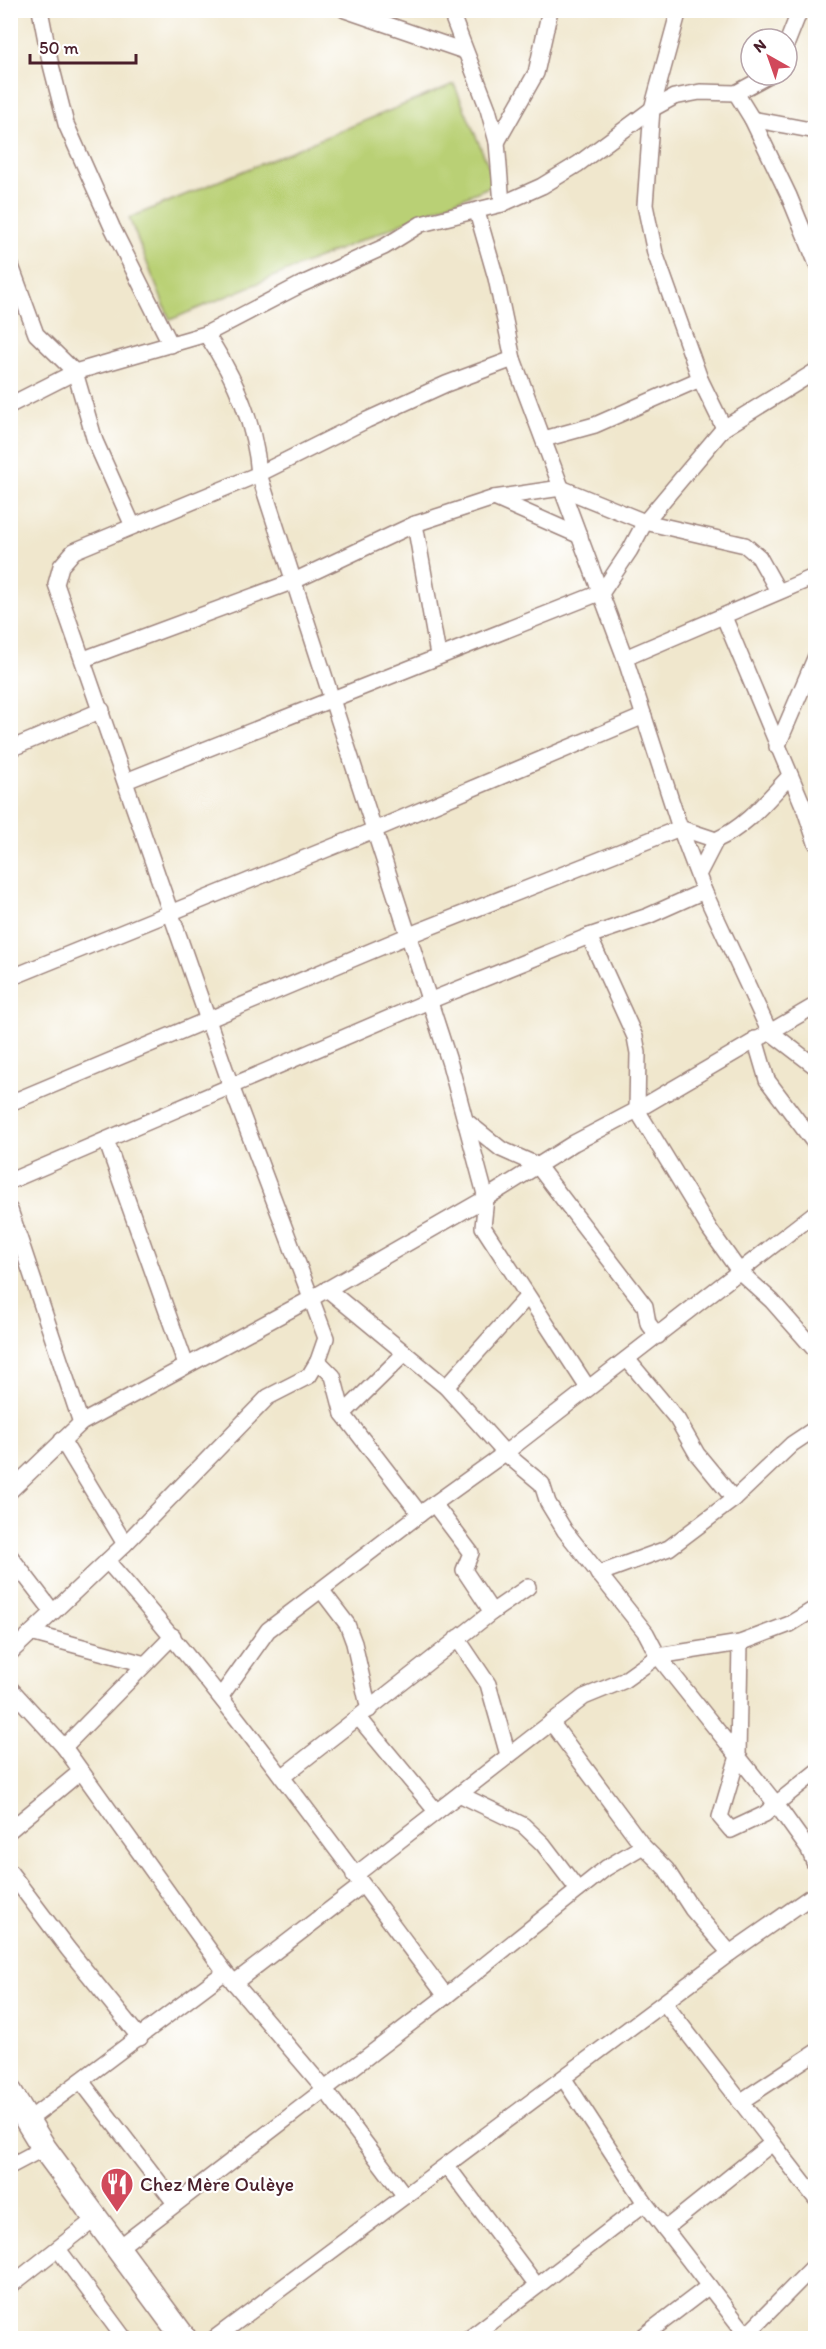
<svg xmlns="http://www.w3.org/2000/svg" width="826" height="2349" font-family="Itim,sans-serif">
	<rect width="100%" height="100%" fill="#fff"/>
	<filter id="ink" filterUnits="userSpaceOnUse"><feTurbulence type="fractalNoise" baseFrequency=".0167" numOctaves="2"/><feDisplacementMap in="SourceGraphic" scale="12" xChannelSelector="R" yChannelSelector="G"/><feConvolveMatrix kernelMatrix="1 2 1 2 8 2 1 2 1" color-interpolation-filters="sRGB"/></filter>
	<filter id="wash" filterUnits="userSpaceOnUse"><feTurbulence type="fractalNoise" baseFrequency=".008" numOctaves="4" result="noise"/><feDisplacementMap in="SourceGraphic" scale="24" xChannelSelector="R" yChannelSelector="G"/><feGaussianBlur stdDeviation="1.35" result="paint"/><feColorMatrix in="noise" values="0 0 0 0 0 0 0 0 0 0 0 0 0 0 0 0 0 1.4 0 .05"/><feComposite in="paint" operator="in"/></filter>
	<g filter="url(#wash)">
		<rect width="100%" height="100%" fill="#f0e7cd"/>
		<polygon fill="#b9d075" stroke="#827850" stroke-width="1.5" points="454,84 496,184 170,320 129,218"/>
	</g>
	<g filter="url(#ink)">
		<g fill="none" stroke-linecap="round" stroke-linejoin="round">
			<g stroke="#9d837c" stroke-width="18">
				<g id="street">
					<polyline points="40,10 50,61 66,124 112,227 171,345"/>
					<polyline points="345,10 464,51"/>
					<polyline points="450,10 488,109 497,142 502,204"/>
					<polyline points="679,10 652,109 645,205 655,253 700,379 724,428"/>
					<polyline points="787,43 800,10"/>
					<polyline points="736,93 752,119 789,196 816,262"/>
					<polyline points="752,119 816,131"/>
					<polyline points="497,142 536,73 550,10"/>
					<polyline points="477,212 496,278 513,359 625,658 680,828 704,891 769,1031 816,1067"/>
					<polyline points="10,263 36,334 75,372 95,441 133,526"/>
					<path d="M206,334C235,377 255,422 259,474L450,1064L486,1198L483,1227L588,1388"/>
					<polyline points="10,405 75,372 206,334 300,285 384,247 421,224 502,204 542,186 578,164 652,109 674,97 700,92 736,93 769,75"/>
					<polyline points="544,439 595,425 700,379"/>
					<polyline points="494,498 580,536"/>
					<polyline points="415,524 438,655"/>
					<polyline points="724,617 805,810 816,843"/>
					<polyline points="625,658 816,576"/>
					<polyline points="84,659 294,581 415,524 494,498 561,488 645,522 745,545 759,557 778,591"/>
					<polyline points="777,747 816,656"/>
					<polyline points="10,749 102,710"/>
					<polyline points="126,781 602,592 630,550 645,522 724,428 816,371"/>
					<polyline points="699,873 716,840"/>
					<polyline points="589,936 635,1037 638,1053 637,1110 710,1230 739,1271 772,1301 816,1351"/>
					<polyline points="10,978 374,830 644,716"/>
					<polyline points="755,1039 767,1080 816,1145"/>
					<path d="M10,1103L407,936L680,828L716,840C747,826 766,801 789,777"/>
					<polyline points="466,1121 501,1149 537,1165 645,1306 648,1323 658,1336"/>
					<polyline points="106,1140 186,1365"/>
					<polyline points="10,1181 429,1001 589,936 648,916 704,891"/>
					<polyline points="10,1210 81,1423"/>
					<polyline points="327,1289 446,1387 505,1453 542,1484 548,1503 565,1531 646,1633 658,1656 776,1804 765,1814 731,1830 720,1817 738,1756 740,1643"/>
					<polyline points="446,1387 527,1297"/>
					<polyline points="343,1414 405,1353"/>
					<polyline points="62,1440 125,1544"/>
					<polyline points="10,1491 81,1423 312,1298 486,1198 574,1143 637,1110 816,1005"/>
					<polyline points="734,1499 792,1444 816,1428"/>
					<polyline points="434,1504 471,1553 464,1570 492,1612 528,1587"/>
					<polyline points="420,1514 343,1414 333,1376 318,1361 326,1338 231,1086 56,584 61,566 74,551 259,474 367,420 446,384 513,359"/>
					<polyline points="10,1556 53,1612"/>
					<path d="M107,1561C229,1699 335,1849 446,1996"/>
					<polyline points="598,1574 669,1548 734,1499 697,1454 677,1419 627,1359"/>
					<polyline points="322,1591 347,1624 354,1643 369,1710"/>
					<polyline points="31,1633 145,1664"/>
					<polyline points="457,1638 488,1684 508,1755"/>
					<polyline points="10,1653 125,1544 268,1397 309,1376 318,1361"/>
					<polyline points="10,1688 64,1747 225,1972 323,2087 405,2196"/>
					<polyline points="221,1696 268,1630 420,1514 505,1453 816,1212"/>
					<polyline points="359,1718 436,1811"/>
					<polyline points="551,1722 643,1846 666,1869 692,1909 730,1953"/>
					<polyline points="64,1747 173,1636"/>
					<polyline points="816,1772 776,1804 809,1850 816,1867"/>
					<polyline points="282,1777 492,1612"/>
					<polyline points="461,1795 523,1825 543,1844 578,1890"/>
					<polyline points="10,1830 80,1772"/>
					<polyline points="10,1872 68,1949 140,2038"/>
					<polyline points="354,1876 584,1697 623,1681 658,1656 740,1643 790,1624 816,1608"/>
					<polyline points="234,1983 362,1885"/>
					<polyline points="665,2004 816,2199"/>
					<polyline points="564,2079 645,2203 749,2338"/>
					<polyline points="81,2081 175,2203"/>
					<polyline points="740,2102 816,2052"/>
					<polyline points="27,2121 225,1972"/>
					<polyline points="10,2166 44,2148"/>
					<polyline points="447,2166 537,2286"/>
					<polyline points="665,2229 771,2144"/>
					<polyline points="58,2249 124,2338"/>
					<polyline points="117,2249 446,1996 606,1868 643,1846"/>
					<polyline points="10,2286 95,2219"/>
					<polyline points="746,2335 816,2264"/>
					<polyline points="215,2338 730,1953 816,1893"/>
					<polyline points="470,2338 645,2203"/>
					<polyline points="641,2338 709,2286"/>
				</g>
			</g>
			<g stroke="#9d837c" stroke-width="27">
				<polyline id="primary" points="10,2092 44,2148 184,2338"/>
			</g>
			<use href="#street" stroke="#fff" stroke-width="15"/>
			<use href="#primary" stroke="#fff" stroke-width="24"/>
		</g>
	</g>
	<defs>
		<g id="restaurant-pin" transform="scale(1.725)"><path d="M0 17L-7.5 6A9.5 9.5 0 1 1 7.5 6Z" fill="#d1495b" stroke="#fff"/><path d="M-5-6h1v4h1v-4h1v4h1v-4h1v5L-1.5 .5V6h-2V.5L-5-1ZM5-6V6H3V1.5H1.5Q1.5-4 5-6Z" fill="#fff"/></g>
	</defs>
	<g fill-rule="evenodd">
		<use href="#restaurant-pin" x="117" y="2184"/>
	</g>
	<g text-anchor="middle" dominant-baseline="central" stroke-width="4.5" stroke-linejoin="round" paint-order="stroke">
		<g font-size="20" fill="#4a1f2b" stroke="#fff" text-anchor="start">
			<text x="140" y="2184">Chez Mère Oulèye</text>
		</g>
	</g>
	<rect width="826" height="2349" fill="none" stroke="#fff" stroke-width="36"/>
	<g transform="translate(769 57) rotate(320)"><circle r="28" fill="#ffffff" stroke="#b7a5aa" stroke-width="1.5"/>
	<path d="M0-4.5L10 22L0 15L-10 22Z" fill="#d1495b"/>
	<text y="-9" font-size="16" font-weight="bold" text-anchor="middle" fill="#4a1f2b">N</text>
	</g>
	<path d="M30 54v9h106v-9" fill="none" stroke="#4a1f2b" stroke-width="3"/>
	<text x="39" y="54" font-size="18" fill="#4a1f2b" stroke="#ffffff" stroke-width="4.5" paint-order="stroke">50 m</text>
</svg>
